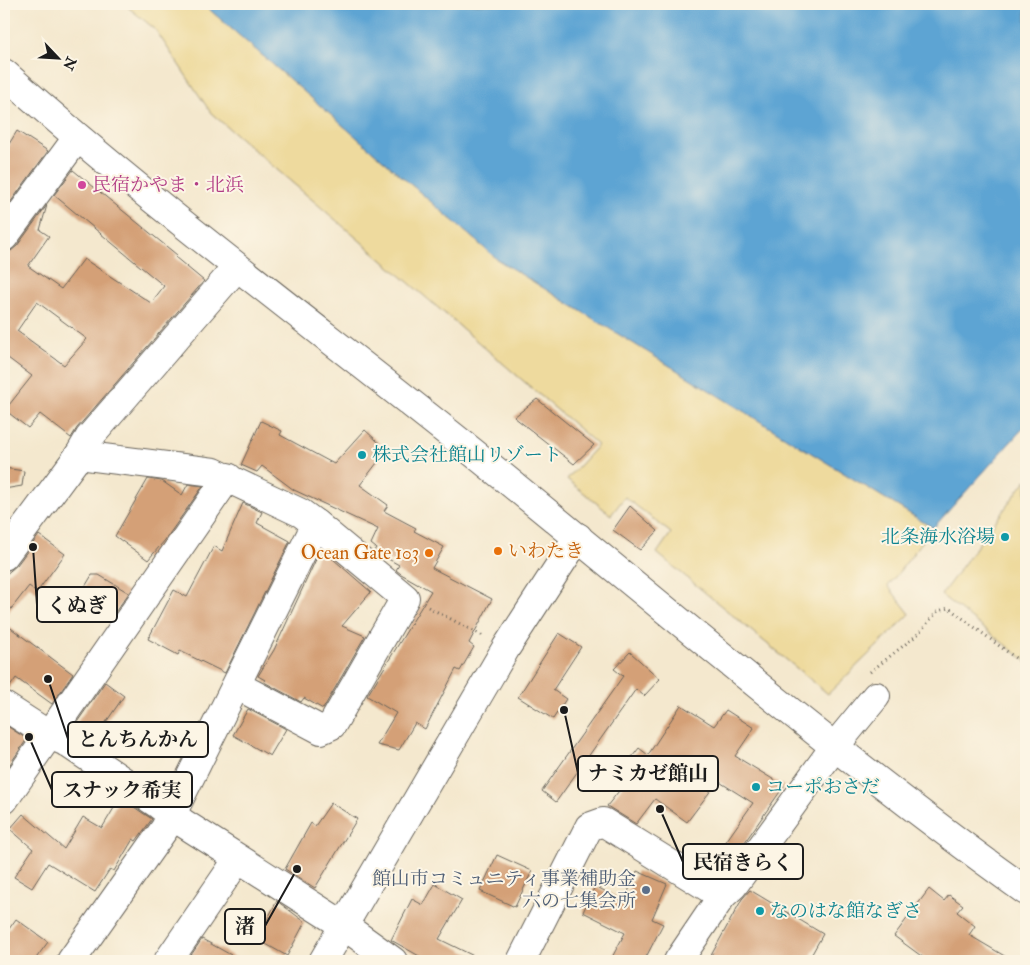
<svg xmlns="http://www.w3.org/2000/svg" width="1030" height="965" font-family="'IM FELL Double Pica','Noto Serif JP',serif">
	<rect width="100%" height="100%" fill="#fcf5e5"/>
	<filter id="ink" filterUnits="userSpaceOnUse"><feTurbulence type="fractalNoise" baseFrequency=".02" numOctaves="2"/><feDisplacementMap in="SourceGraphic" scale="10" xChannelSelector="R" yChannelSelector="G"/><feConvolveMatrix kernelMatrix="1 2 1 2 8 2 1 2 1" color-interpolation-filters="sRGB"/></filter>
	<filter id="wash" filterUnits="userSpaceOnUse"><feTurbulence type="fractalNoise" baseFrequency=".0096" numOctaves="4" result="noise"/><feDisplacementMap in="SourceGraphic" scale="20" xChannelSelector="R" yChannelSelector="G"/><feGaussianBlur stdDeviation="1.12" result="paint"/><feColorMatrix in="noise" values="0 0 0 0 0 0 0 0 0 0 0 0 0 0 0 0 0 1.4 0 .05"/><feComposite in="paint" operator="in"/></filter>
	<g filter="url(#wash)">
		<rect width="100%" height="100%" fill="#f4e8ce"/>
		<g fill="#eeda9e" stroke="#857b5d">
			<polygon points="124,4 203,4 498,260 933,528 888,586 910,614 828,694 657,553 671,533 625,497 611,515 567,479 598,445 211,113 155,29"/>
			<polygon points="1026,480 1026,661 941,595"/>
		</g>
		<polygon fill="#5da4d3" stroke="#3c6078" points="203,4 1026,4 1026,425 933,528 498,260"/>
		<g id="blocks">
			<g fill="#d4a077" fill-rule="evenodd">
				<polygon points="17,131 48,151 4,211 4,152"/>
				<path d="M73,170L177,255L175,257L204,281L77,428L71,438L40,414L28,428L5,410L32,376L4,355V252L11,251L17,246L47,205L40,230L49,236L28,266L61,289L84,259L151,303L164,286L54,195ZM37,302L87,339L64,365L17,331Z"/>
				<polygon points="537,399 594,445 574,464 514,417"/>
				<polygon points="261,421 282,431 280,435 334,464 365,430 387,450 360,485 388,505 384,511 416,528 414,531 444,547 432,568 492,599 469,643 474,647 460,671 456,669 425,729 415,723 399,750 377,745 396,713 367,696 431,591 401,574 396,570 399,565 374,551 376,548 371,544 378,529 294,490 262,466 257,472 241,465"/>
				<polygon points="4,468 24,471 22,486 4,489"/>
				<polygon points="148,479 162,481 182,495 188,484 203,486 165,540 148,560 115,536"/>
				<polygon points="243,503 262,512 257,523 290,541 225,673 180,651 178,655 148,639 174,590 187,597 214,546 222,551"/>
				<polygon points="630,506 658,531 640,550 613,530"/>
				<polygon points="39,535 65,554 37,592 29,586 4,618 4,576 17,565"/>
				<polygon points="326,553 371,592 342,626 365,636 323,709 304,698 301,702 264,682 265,680 258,676 274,650 318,555 323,558"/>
				<polygon points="92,575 99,575 129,593 110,619 77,600"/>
				<polygon points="4,623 73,674 52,704 16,678 7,691 4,691"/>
				<polygon points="559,633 581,647 553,690 566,699 553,719 518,697"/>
				<polygon points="630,652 660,679 644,696 636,689 556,802 542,791 623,676 614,669"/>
				<polygon points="105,682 124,696 93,741 73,728"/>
				<polygon points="681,705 714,726 726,710 754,728 735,756 784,786 726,869 713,860 753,803 718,781 687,822 655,799 636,824 607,806 630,777 622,770 639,748 648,755"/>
				<polygon points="248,709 286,729 270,756 233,735"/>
				<polygon points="4,724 27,739 4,773"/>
				<polygon points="120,798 152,819 136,841 133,839 114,871 110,869 95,892 48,863 32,888 14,877 33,849 10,829 23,814 64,849 83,817 102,828"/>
				<polygon points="331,803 357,819 315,888 285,869 311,823 315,826"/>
				<polygon points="497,855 532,871 515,907 480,891"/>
				<polygon points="637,871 667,884 652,919 663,924 644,961 610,961 625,933 583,912 595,886 624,901"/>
				<polygon points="435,884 462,900 439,939 484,961 428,961 391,940 412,899 423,905"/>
				<polygon points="929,889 944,901 949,895 963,905 957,912 975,926 969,935 1013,961 928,961 894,936"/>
				<polygon points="750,890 823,934 808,961 708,961 742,899"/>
				<polygon points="277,901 305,922 287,956 257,939"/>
				<polygon points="16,919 48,942 34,961 4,961 4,936"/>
				<polygon points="202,939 242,961 187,961"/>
			</g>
		</g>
	</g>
	<g filter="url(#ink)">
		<use href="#blocks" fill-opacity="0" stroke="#68635a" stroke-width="1"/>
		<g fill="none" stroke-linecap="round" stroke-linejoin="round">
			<g stroke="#68635a" stroke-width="30">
				<g id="minor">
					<path d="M4,73C156,209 321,330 480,458C660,604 837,756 1026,891"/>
					<polyline points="4,237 77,138"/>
					<polyline points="4,556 79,455 89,438 237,267"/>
					<polyline points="238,686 321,730 332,725 405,598 316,524"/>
					<polyline points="4,706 49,735 64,741 159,805 183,823 343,925 393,961"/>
					<polyline points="4,800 228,477"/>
					<polyline points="71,961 165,828 316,524 301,513 214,472 79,455"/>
					<polyline points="168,961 238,859"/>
					<polyline points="323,961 506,648 578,537"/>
					<polyline points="521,961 589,827 603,822 722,896"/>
					<polyline points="678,961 722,896 733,886 835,746 876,696"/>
				</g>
			</g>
			<g stroke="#68635a" stroke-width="3" stroke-dasharray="1 4" stroke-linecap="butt">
				<polyline points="428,607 485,637"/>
				<polyline points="870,672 917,635 938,611 949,608 1026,666"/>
			</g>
			<use href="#minor" stroke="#fff" stroke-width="28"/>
		</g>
	</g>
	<circle fill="#d1479c" stroke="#fcf5e5" stroke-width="2" cx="82" cy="185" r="5"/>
	<g fill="#0f9aa8" stroke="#fcf5e5" stroke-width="2">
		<circle cx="362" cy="455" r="5"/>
		<circle cx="1005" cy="537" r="5"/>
		<circle cx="756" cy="787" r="5"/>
		<circle cx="760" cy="911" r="5"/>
	</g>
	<g fill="#e8710a" stroke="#fcf5e5" stroke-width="2">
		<circle cx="498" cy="551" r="5"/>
		<circle cx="429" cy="553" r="5"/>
	</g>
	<circle fill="#5c6f8a" stroke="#fcf5e5" stroke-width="2" cx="646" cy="890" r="5"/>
	<g text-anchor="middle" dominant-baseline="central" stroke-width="4" stroke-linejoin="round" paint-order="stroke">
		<g font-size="19" fill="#b23c85" stroke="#fcf5e5" text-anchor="start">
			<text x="92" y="185">民宿かやま・北浜</text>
		</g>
		<g font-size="19" fill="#0d838f" stroke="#fcf5e5" text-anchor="start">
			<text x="372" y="455">株式会社館山リゾート</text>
			<text x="995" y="537" text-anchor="end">北条海水浴場</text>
			<text x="766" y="787">コーポおさだ</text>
			<text x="770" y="911">なのはな館なぎさ</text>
		</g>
		<g font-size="19" fill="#c56008" stroke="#fcf5e5" text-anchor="start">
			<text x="508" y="551">いわたき</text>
			<text x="419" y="553" text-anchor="end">Ocean Gate 103</text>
		</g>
		<g font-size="19" fill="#4e5e75" stroke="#fcf5e5" text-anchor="end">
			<text x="636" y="879">館山市コミュニティ事業補助金<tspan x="636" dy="22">六の七集会所</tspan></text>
		</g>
	</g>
	<path fill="none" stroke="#1c1c1c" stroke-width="2" d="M33 547L37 605M48 679L68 739M564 710L578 773M29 737L52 790M660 809L683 862M297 869L265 926"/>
	<g fill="#1c1c1c" stroke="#fcf5e5" stroke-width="2">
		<circle cx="33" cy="547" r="5"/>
		<circle cx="48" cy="679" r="5"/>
		<circle cx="564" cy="710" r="5"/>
		<circle cx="29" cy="737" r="5"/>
		<circle cx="660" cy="809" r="5"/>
		<circle cx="297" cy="869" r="5"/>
	</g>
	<g fill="#fcf5e5" stroke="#1c1c1c" stroke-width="2">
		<rect x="37" y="587" width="80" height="35" rx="5"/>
		<rect x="68" y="722" width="140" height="35" rx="5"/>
		<rect x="578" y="756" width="140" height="35" rx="5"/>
		<rect x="52" y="772" width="140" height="35" rx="5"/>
		<rect x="683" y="844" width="120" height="35" rx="5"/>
		<rect x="225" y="909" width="40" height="35" rx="5"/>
	</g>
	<g font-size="20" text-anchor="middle" font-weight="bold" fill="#1c1c1c">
		<text x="77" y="612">くぬぎ</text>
		<text x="138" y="746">とんちんかん</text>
		<text x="648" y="780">ナミカゼ館山</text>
		<text x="122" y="797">スナック希実</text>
		<text x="743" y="869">民宿きらく</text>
		<text x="245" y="933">渚</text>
	</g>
	<rect width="1030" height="965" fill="none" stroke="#fcf5e5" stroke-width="20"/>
	<g transform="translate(58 58) rotate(115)" stroke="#fcf5e5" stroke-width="4" paint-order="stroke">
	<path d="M0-4L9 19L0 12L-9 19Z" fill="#1c1c1c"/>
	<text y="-8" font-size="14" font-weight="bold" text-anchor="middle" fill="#1c1c1c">N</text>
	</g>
</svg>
